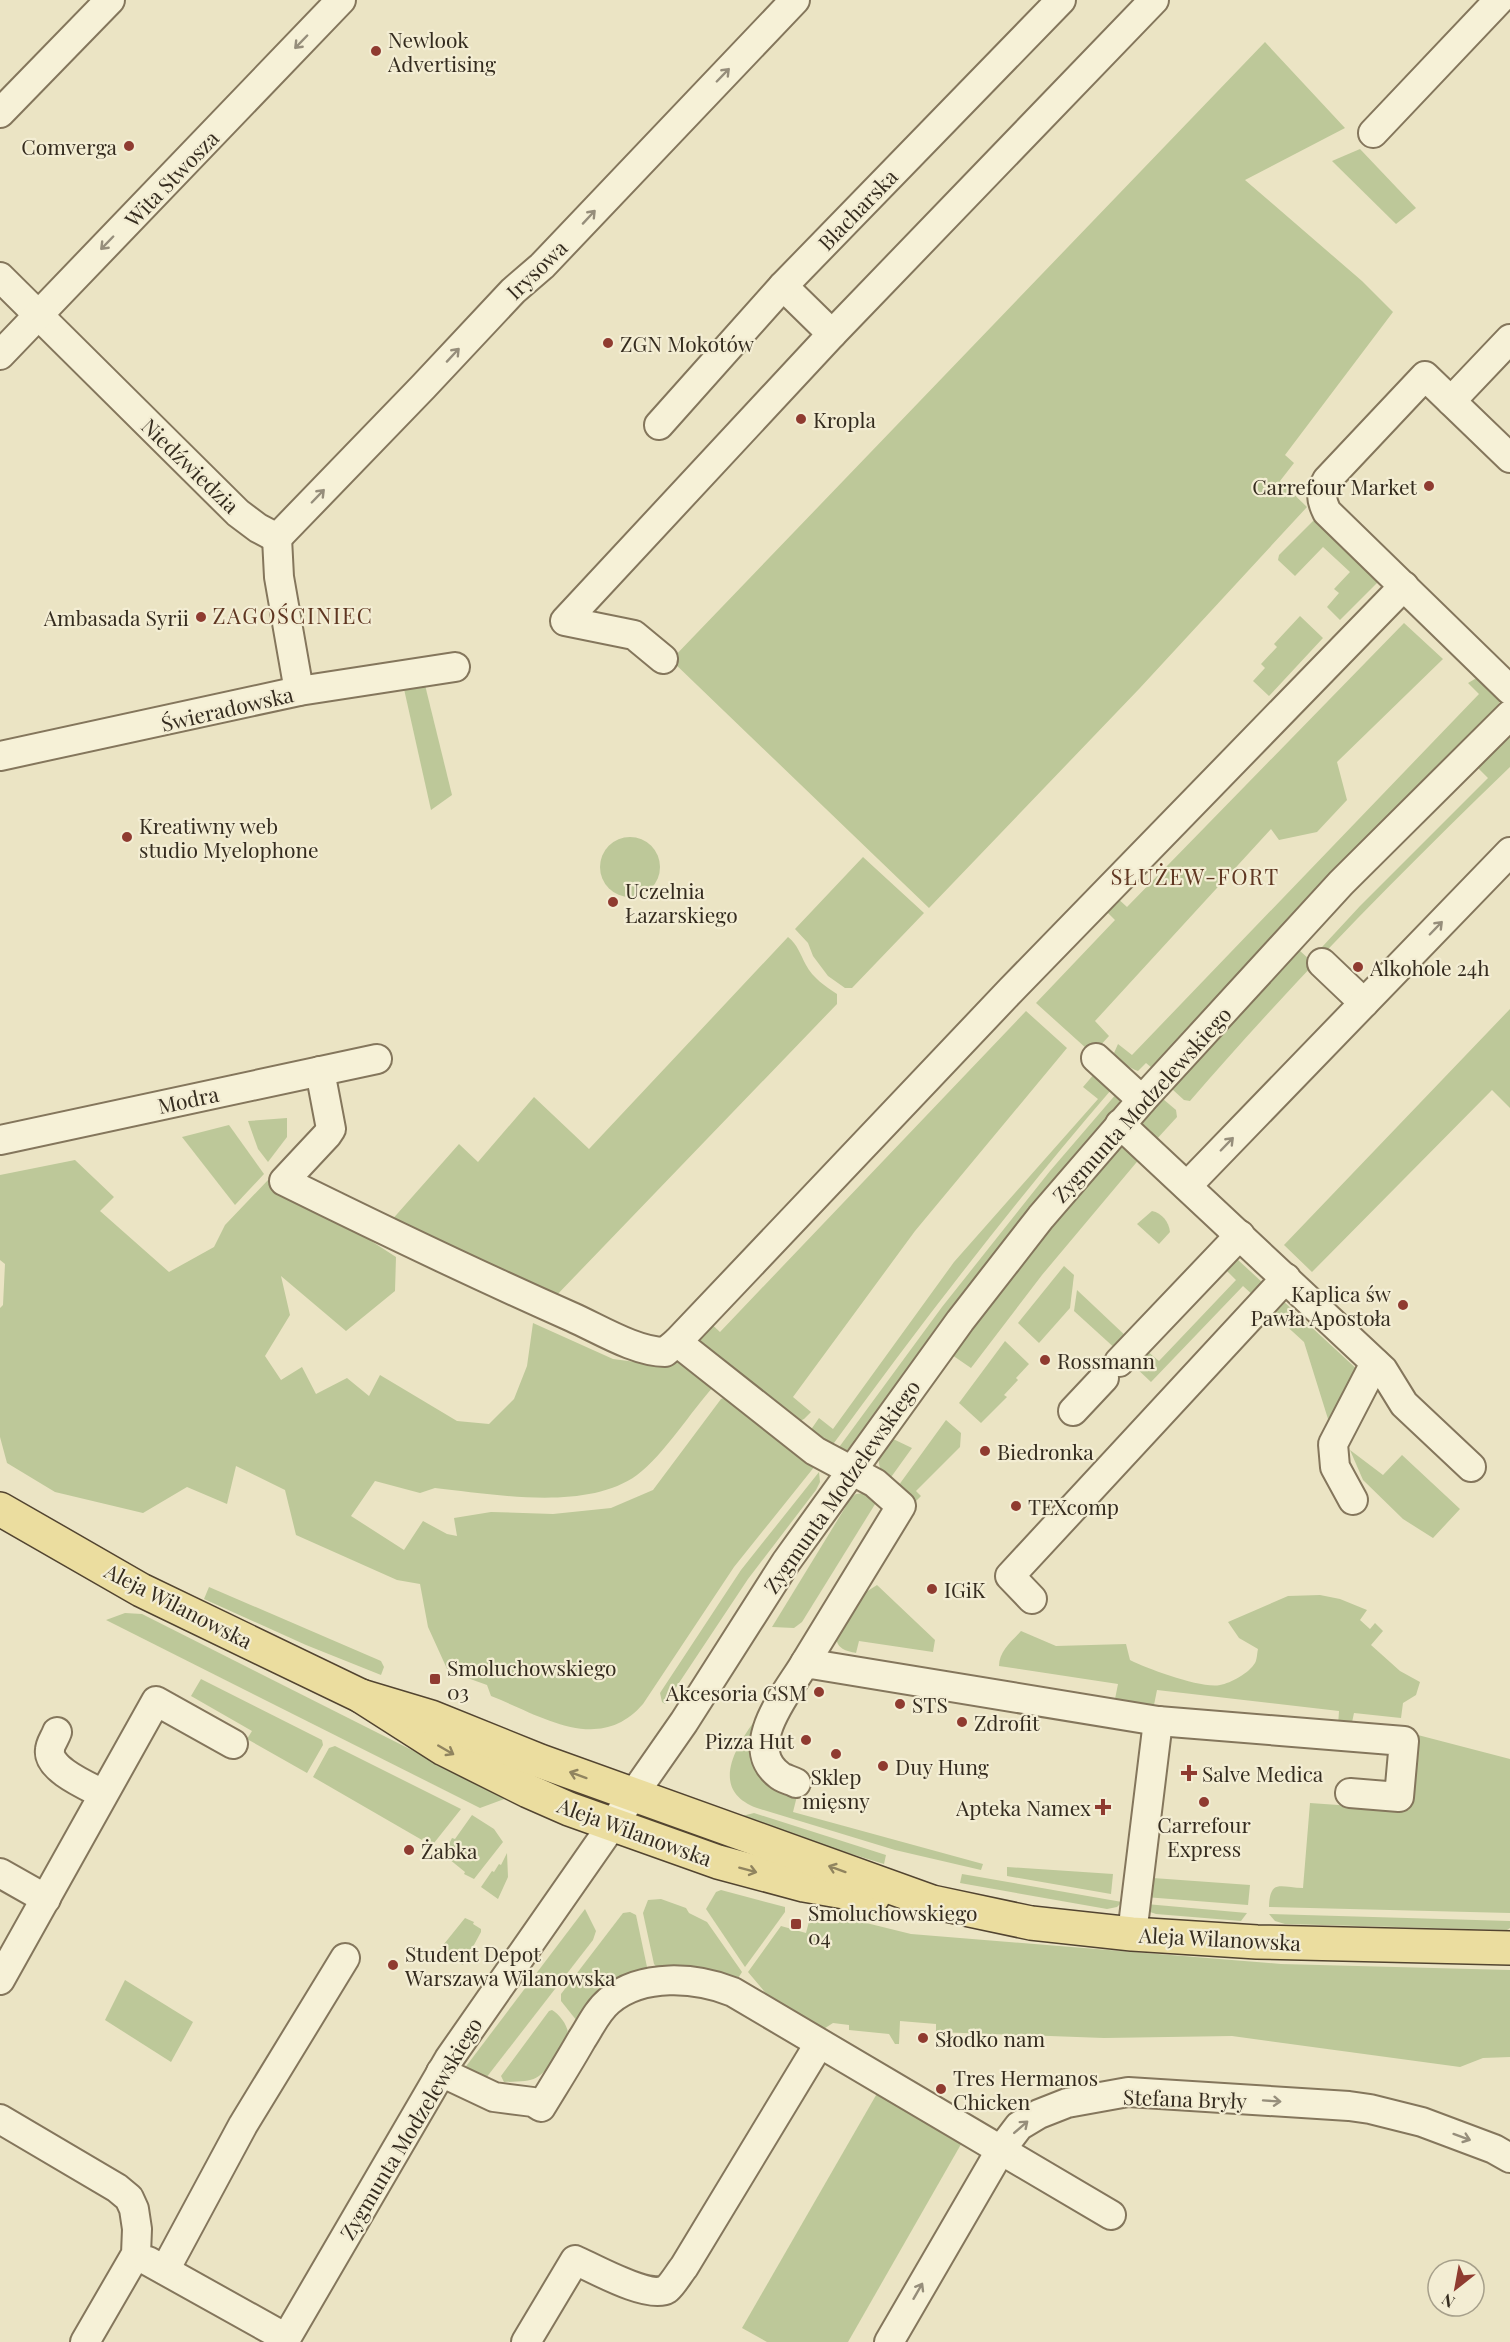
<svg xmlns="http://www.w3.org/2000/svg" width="1510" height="2342" font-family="'Playfair Display',serif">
	<rect width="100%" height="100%" fill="#ebe4c4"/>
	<g fill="#bdc899">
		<polygon points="1265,42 1345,128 1245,180 1362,281 1393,312 1285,455 1294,463 1280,481 1307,507 1139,689 929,908 671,660"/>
		<polygon points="1360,149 1416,208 1396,224 1332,161"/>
		<polygon points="1317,517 1379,575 1377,583 1340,620 1327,607 1339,593 1334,589 1350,572 1323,547 1295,576 1278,560 1279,555"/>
		<polygon points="1300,616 1323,638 1269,696 1253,681 1265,668 1261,664 1277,647 1274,644"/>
		<polygon points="1404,623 1443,659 1337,762 1347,800 1317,832 1279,840 1271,829 1095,1021 1109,1036 1098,1048 1092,1043 1087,1049 1036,1003 1115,920 1103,908 1115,896 1127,907"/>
		<path d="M1480,676L1501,700L1494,711L1376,827L1152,1068L1146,1063L1138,1071C1129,1068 1120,1061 1114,1053L1118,1044L1132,1055L1479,694L1468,683Z"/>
		<polygon points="425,685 452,795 431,810 404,689"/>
		<path d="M1510,735V767C1399,874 1291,984 1190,1101L1184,1100L1172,1089L1299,950L1310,960L1360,906L1488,778L1477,767Z"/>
		<circle cx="630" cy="867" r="30"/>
		<polygon points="863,857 924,913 852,988 845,988 828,976 813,956 808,943 795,929"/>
		<path d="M788,937C798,945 800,954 806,965C813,978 825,986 837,994V1004L553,1299L390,1222L459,1144L478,1162L534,1097L589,1149Z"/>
		<polygon points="1510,1009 1510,1108 1492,1090 1312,1272 1284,1245"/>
		<polygon points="1026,1011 1067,1048 915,1231 793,1397 811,1412 804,1419 798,1422 701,1342 699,1335 706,1319 720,1332"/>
		<path d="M1095,1073L1111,1090C1012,1205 920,1325 831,1447L810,1431L819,1418L833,1429L954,1262L1098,1099L1083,1087Z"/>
		<polygon points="1117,1093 1120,1104 1023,1217 948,1311 851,1446 847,1450 837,1450 942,1307 1050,1171"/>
		<polygon points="1163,1099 1176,1110 1177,1117 1155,1141 1143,1127 1143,1123"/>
		<polygon points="287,1118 287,1137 268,1162 258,1149 248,1121"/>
		<polygon points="229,1125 264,1174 235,1205 182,1137"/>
		<polygon points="1123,1147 1128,1148 1141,1157 1042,1275 971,1368 952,1355 1064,1211 1120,1148"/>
		<path d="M75,1160L114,1197L100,1211L169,1272L214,1247L225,1225L268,1180L348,1226L396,1257L395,1291L346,1331L281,1276L290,1315L265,1356L281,1380L302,1367L316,1394L347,1378L369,1396L380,1375L457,1421L489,1424L514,1399L527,1366L533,1323L613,1359L658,1365L682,1357L715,1385C691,1411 664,1455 637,1475C586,1512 493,1494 435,1488L420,1493L375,1481L351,1516L404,1550L423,1521L447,1534L457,1536L454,1518L491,1512L553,1514L611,1508L653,1490L721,1399L726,1397L815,1466L734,1567L643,1704C599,1755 542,1716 491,1696L487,1685L448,1671L428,1627L420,1584L397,1580L296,1535L285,1490L236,1466L227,1504L187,1487L143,1513L55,1492L7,1463L0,1437V1308L3,1305L5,1264L0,1260V1175Z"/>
		<path d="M1152,1211C1162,1213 1169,1222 1170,1232L1159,1244L1137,1224Z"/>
		<polygon points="1237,1259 1264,1284 1255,1297 1243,1286 1151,1382 1133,1365 1147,1351 1159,1361 1236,1280 1226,1270"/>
		<polygon points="1064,1266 1074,1275 1070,1308 1039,1343 1018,1323"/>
		<polygon points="1077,1290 1129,1339 1118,1351 1074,1311"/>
		<polygon points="1281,1299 1361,1373 1333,1435 1304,1342 1270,1311"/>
		<polygon points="1005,1341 1029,1364 1016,1378 1018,1380 1004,1395 1007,1397 981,1423 959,1403"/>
		<polygon points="946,1420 961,1433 960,1447 916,1491 921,1496 914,1503 896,1489"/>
		<path d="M891,1438L912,1448L889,1480C872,1462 879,1456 891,1438Z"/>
		<polygon points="1350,1450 1383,1475 1402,1455 1460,1509 1433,1538 1403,1519 1363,1480"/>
		<polygon points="819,1472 820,1482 816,1490 748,1579 665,1704 662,1702 660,1693 741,1570"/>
		<polygon points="865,1493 877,1501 802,1622 794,1628 772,1627 851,1498 856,1494"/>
		<path d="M877,1585L935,1640L933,1652L859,1641L856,1653C846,1651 837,1649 836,1637L863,1594Z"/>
		<polygon points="209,1587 381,1661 384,1667 381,1675 306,1645 204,1599"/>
		<path d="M1320,1595L1340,1599L1367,1610L1360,1620L1370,1629L1375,1623L1383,1631L1371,1645L1400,1671L1420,1682L1416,1695L1403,1703L1401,1718L1354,1713L1351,1727L1338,1726L1339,1711L1157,1690L1154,1705L1115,1699L1118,1684L999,1666C999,1651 1012,1641 1021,1631L1056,1646L1126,1644L1130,1660C1148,1669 1202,1689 1220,1685C1231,1683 1249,1673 1255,1663C1257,1660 1257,1653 1258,1649L1239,1638L1228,1622L1288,1596Z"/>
		<polygon points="125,1613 142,1614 507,1798 480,1808 106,1620"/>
		<polygon points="201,1679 322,1740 323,1745 307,1773 247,1739 252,1731 191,1696"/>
		<path d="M753,1723C742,1766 767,1773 797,1796L793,1812L983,1864L981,1870L895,1850L757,1808C711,1791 733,1751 753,1723Z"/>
		<path d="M1414,1734L1510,1759V1913L1269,1907C1270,1878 1281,1888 1303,1888L1310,1803L1409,1810Z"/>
		<polygon points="335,1746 461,1809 434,1843 423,1838 422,1840 313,1777 329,1748"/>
		<polygon points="754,1813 886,1855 884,1864 741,1820 742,1816"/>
		<polygon points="472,1815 494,1829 503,1842 474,1879 464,1874 465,1872 449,1859 450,1858 441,1853 448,1841 450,1842 452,1838 455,1839"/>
		<polygon points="507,1853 508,1877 498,1899 481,1887 492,1871 494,1872 499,1864 501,1865"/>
		<polygon points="1007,1867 1113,1874 1111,1894 1007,1876"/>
		<polygon points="962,1874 1122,1902 1117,1907 1107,1909 960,1883"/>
		<polygon points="1153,1878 1250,1885 1248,1905 1145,1897 1149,1879"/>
		<polygon points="721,1890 785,1907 785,1912 745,1967 706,1909 716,1892"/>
		<polygon points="661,1899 686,1908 689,1913 707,1922 742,1972 735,1983 660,1971 654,1964 643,1913 648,1900"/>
		<polygon points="1146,1904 1247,1913 1241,1921 1156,1914 1150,1912"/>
		<polygon points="585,1909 596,1931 593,1940 486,2078 464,2069"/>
		<polygon points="630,1912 636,1915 647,1967 643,1974 577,2021 561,2001 561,1994 623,1913"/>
		<polygon points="811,1914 844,1923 846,1918 911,1934 1281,1964 1510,1970 1510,2057 1483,2058 1460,2067 1232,2036 1104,2038 936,2032 936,2024 900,2021 899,2044 895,2044 889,2034 849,2030 849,2025 833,2023 822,2030 774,2003 748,1972 781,1926 806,1933"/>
		<polygon points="1269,1914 1510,1921 1510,1928 1507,1930 1285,1924 1275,1921"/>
		<polygon points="465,1918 474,1922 473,1924 481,1929 481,1932 463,1965 448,1957 449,1954 440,1949"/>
		<polygon points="125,1980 193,2022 171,2062 105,2020"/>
		<path d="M552,2010C559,2014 567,2024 568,2033C566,2041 560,2048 556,2055C539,2082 535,2081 504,2082L501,2076L549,2011Z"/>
		<polygon points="879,2090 964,2139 848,2342 767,2342 742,2328"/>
	</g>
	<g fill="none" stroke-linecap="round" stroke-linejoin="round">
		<g stroke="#84765c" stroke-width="32">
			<g id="minor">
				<polyline points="0,113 110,0"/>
				<polyline points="1373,133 1499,0"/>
				<polyline points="0,277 238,513 258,528 277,538"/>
				<polyline points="783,286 832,334"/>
				<polyline points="0,355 341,0"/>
				<polyline points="1451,401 1510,339"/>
				<polyline points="659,425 783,286 1061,0"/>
				<path d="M1510,458L1425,376L1327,480C1320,492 1321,500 1327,512L1510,690"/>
				<polyline points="277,538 423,387 513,291 542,266 795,0"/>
				<polyline points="277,538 279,577 299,691"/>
				<polyline points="663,659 634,635 565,621 832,334 1154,0"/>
				<polyline points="0,756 299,691 455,667"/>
				<polyline points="1322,963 1364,1003"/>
				<polyline points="1096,1058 1142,1100"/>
				<path d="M320,1071L331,1129L327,1135L284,1181C379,1228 475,1274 572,1317C599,1329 636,1352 665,1352L677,1342L1011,990L1404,586"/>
				<polyline points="1120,1124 1383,1370 1404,1404 1471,1467"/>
				<polyline points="0,1140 377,1059"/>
				<polyline points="1187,1186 1510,852"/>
				<polyline points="677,1342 815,1451 875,1483 901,1506 805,1663"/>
				<polyline points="1119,1362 1240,1235"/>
				<polyline points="1073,1411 1104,1378"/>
				<polyline points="1353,1500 1335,1467 1333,1444 1375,1363"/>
				<polyline points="1032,1599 1010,1576 1286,1278"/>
				<path d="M57,1732C55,1738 50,1744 50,1750C47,1769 88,1786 103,1794"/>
				<path d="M796,1783C791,1780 783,1779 779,1775C741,1746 788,1692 805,1663L1158,1721L1404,1741L1399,1797L1350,1793"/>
				<polyline points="0,1873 46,1899"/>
				<polyline points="1132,1934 1158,1721"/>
				<polyline points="0,1980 156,1701 233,1744"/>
				<path d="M441,2072L494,2097L533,2102L541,2107C555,2084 569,2062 582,2039C590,2027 597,2011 609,2001C642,1973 696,1977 733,1992L1111,2215"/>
				<polyline points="0,2119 117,2188 129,2198 134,2209 137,2229 136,2254 85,2342"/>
				<polyline points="148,2261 286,2338"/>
				<polyline points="165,2270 243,2125 345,1958"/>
				<polyline points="284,2342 449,2059 684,1722 786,1562 960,1321 1041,1217 1142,1100 1341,883 1510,715"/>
				<path d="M526,2342L575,2260C593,2268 650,2300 667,2289C673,2284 679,2273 684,2267L819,2044"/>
				<polyline points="889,2342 1000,2151 1019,2126 1039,2114 1067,2103 1128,2092 1349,2106 1370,2109 1422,2122 1494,2149 1510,2158"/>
			</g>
		</g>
		<g stroke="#524430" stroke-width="36">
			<g id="major">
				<polyline points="0,1509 141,1590 361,1696 444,1749 528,1791 569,1809 718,1862 804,1885 873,1897"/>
				<polyline points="361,1696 431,1717 540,1761 932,1902 1031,1923 1132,1934 1257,1942 1510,1948"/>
			</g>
		</g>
		<use href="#minor" stroke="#f6f1d7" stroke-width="28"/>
		<use href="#major" stroke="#ebdd9f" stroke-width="33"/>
	</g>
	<defs><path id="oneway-shaft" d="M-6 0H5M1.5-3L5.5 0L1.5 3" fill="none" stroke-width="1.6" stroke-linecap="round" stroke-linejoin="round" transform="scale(1.5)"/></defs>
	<g stroke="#968e7b">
		<use href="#oneway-shaft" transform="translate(301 42) rotate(134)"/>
		<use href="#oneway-shaft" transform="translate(723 75) rotate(-46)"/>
		<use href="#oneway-shaft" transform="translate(589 217) rotate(-47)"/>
		<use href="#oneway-shaft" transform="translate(107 243) rotate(134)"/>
		<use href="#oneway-shaft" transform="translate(453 355) rotate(-47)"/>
		<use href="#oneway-shaft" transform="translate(318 496) rotate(-46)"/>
		<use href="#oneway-shaft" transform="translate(1436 928) rotate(-46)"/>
		<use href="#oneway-shaft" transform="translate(1227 1144) rotate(-46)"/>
		<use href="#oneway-shaft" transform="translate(1272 2101) rotate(4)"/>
		<use href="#oneway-shaft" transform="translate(1021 2127) rotate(-41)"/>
		<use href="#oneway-shaft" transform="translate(1462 2137) rotate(20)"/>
		<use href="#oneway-shaft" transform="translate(918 2291) rotate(-60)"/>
	</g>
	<g stroke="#90845f">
		<use href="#oneway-shaft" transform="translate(446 1750) rotate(30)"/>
		<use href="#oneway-shaft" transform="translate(578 1775) rotate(-160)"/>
		<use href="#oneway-shaft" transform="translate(837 1869) rotate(-160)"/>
		<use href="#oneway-shaft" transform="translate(748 1870) rotate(15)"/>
	</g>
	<g fill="#8f3b30" stroke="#f3edd3" stroke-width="2">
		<circle cx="376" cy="51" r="6"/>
		<circle cx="129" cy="146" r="6"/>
		<circle cx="608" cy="343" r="6"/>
		<circle cx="801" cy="419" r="6"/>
		<circle cx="1429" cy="486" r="6"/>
		<circle cx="201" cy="617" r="6"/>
		<circle cx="127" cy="837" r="6"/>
		<circle cx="613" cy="902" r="6"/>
		<circle cx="1358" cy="967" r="6"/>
		<circle cx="1403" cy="1305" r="6"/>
		<circle cx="1045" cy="1360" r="6"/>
		<circle cx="985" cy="1451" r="6"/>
		<circle cx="1016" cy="1506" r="6"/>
		<circle cx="932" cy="1589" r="6"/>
		<rect x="429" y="1673" width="12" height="12" rx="3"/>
		<circle cx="819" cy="1692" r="6"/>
		<circle cx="900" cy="1704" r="6"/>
		<circle cx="962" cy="1722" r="6"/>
		<circle cx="806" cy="1740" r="6"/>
		<circle cx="836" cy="1754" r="6"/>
		<circle cx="883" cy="1766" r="6"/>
		<path d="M1186 1764h6v6h6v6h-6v6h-6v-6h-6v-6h6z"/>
		<circle cx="1204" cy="1802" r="6"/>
		<path d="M1100 1798h6v6h6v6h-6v6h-6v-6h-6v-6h6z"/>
		<circle cx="409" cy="1850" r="6"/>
		<rect x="790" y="1918" width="12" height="12" rx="3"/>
		<circle cx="393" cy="1965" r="6"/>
		<circle cx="923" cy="2038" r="6"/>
		<circle cx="941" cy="2089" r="6"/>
	</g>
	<g text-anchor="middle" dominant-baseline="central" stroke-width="4.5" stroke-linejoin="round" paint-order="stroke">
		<g font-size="21" fill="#352c1f" stroke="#f3edd3" text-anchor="start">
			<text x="388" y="39">Newlook<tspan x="388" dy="24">Advertising</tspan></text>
			<text x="117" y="146" text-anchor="end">Comverga</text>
			<text x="620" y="343">ZGN Mokotów</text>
			<text x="813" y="419">Kropla</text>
			<text x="1417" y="486" text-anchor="end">Carrefour Market</text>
			<text x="189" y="617" text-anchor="end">Ambasada Syrii</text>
			<text x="139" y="825">Kreatiwny web<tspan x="139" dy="24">studio Myelophone</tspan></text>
			<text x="625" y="890">Uczelnia<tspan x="625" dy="24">Łazarskiego</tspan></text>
			<text x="1370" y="967">Alkohole 24h</text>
			<text x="1391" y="1293" text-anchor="end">Kaplica św<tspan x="1391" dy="24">Pawła Apostoła</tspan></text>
			<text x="1057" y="1360">Rossmann</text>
			<text x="997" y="1451">Biedronka</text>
			<text x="1028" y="1506">TEXcomp</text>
			<text x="944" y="1589">IGiK</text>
			<text x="447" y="1667">Smoluchowskiego<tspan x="447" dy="24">03</tspan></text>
			<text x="807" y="1692" text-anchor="end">Akcesoria GSM</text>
			<text x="912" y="1704">STS</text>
			<text x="974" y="1722">Zdrofit</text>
			<text x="794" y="1740" text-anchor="end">Pizza Hut</text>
			<text x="895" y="1766">Duy Hung</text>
			<text x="1202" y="1773">Salve Medica</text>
			<text x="836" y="1776" text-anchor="middle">Sklep<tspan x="836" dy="24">mięsny</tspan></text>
			<text x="1091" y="1807" text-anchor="end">Apteka Namex</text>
			<text x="1204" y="1824" text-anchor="middle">Carrefour<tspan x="1204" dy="24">Express</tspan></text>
			<text x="421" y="1850">Żabka</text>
			<text x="808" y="1912">Smoluchowskiego<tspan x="808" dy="24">04</tspan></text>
			<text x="405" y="1953">Student Depot<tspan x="405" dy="24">Warszawa Wilanowska</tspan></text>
			<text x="935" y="2038">Słodko nam</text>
			<text x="953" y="2077">Tres Hermanos<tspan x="953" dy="24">Chicken</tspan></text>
		</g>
		<g font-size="21" fill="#352c1f" stroke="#f3edd3">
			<text transform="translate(171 178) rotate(-46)">Wita Stwosza</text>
			<text transform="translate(857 209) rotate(-46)">Blacharska</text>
			<text transform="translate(536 269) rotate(-44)">Irysowa</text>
			<text transform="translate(191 465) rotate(44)">Niedźwiedzia</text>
			<text transform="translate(227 708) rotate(-13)">Świeradowska</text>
			<text transform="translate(188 1099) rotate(-12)">Modra</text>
			<text transform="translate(1141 1104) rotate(-48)">Zygmunta Modzelewskiego</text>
			<text transform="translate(841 1486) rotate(-55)">Zygmunta Modzelewskiego</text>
			<text transform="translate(179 1605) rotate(27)">Aleja Wilanowska</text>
			<text transform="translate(635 1831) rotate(20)">Aleja Wilanowska</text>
			<text transform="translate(1220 1938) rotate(3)">Aleja Wilanowska</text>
			<text transform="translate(1185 2098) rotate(2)">Stefana Bryły</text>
			<text transform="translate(410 2128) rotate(-59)">Zygmunta Modzelewskiego</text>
		</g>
		<g font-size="22" letter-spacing="1.5" fill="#5f3621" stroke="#f3edd3">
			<text x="293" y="615">ZAGOŚCINIEC</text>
			<text x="1195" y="876">SŁUŻEW-FORT</text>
		</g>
	</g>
	<g transform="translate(1456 2288) rotate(211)"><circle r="28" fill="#f3edd3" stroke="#a7a08b" stroke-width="1.5"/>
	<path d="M0-4.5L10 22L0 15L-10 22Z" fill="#8f3b30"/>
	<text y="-9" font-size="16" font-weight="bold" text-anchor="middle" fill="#352c1f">N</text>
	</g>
</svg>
